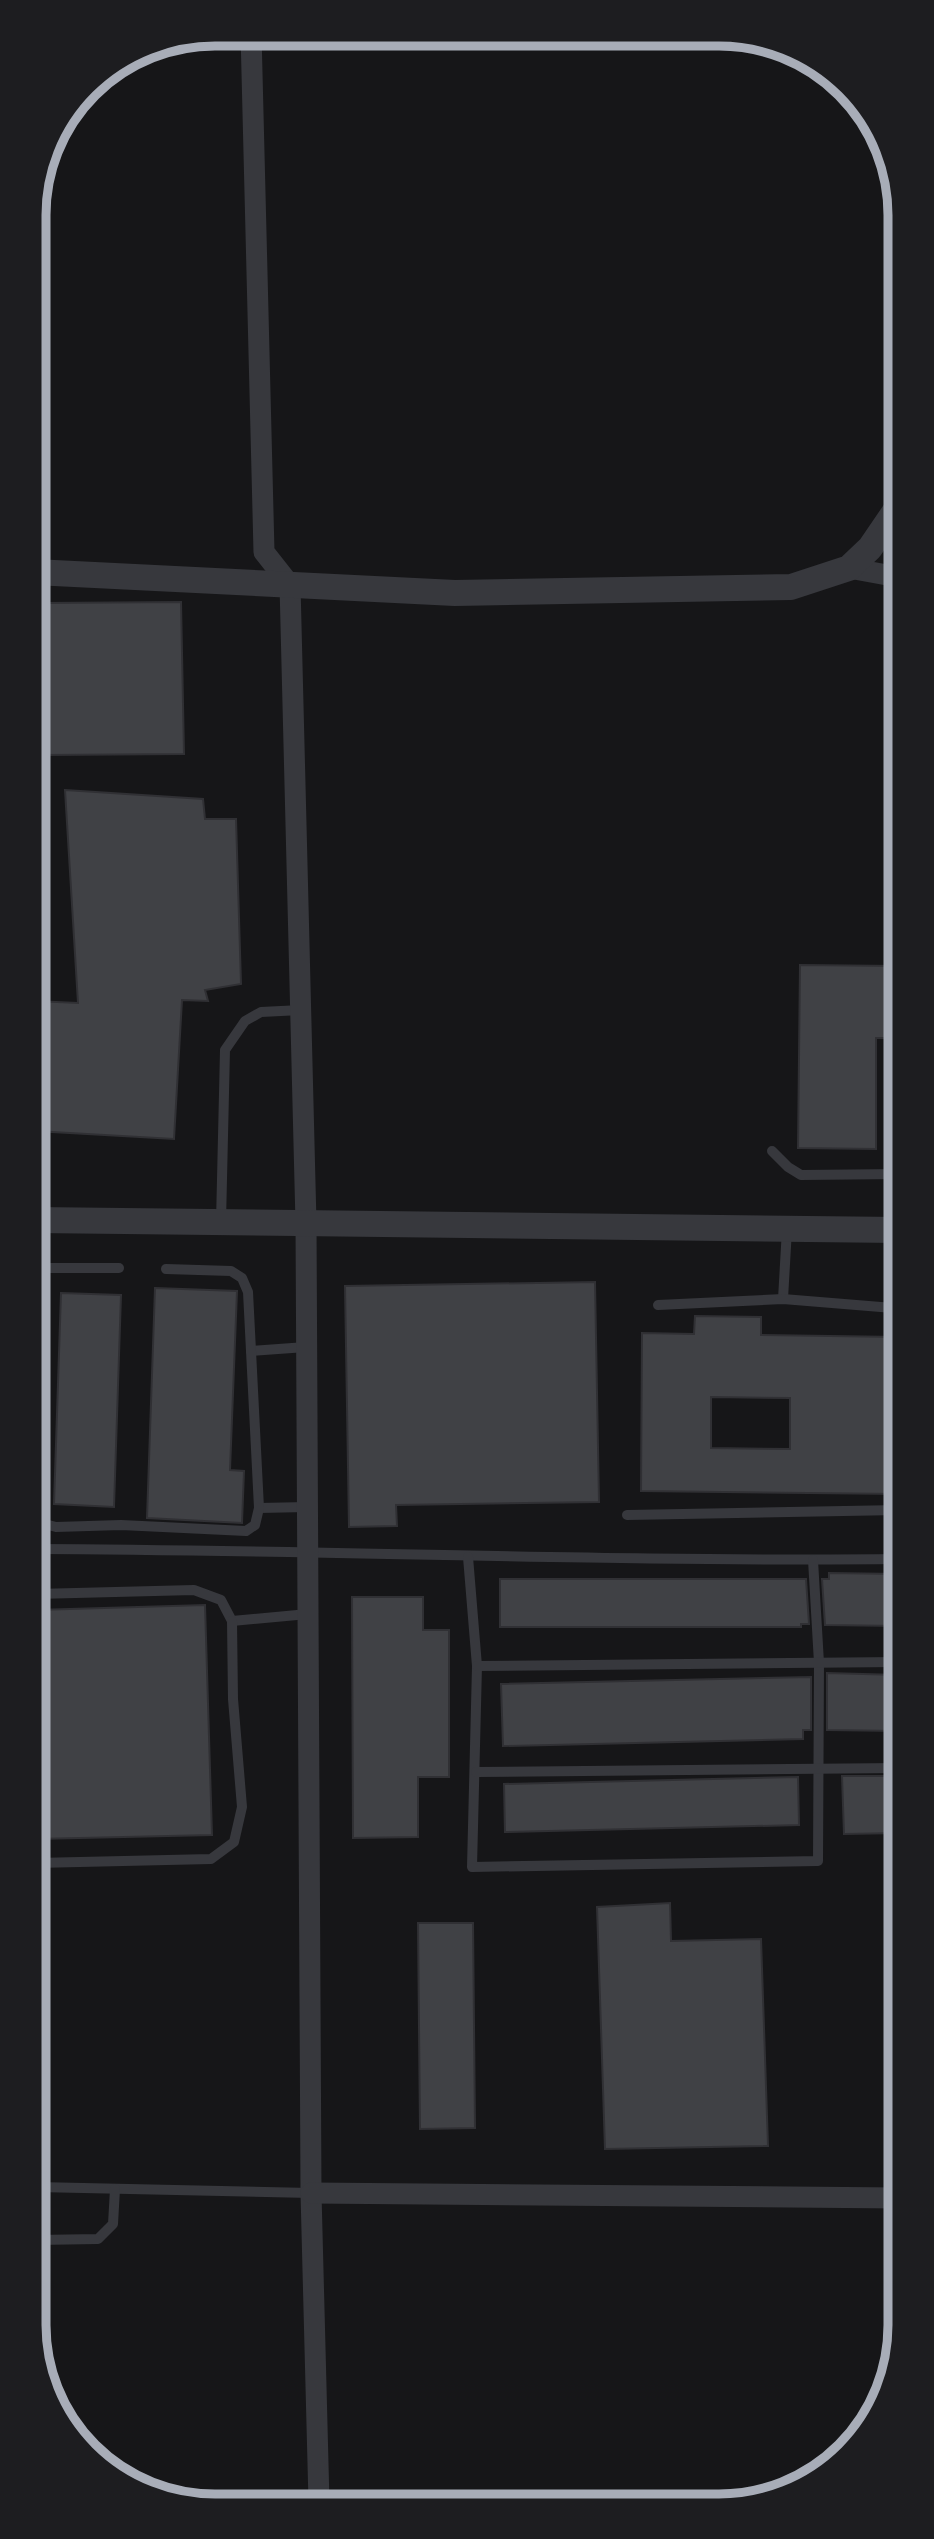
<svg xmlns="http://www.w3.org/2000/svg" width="934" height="2539" font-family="'Noto Sans',sans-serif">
	<rect width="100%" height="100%" fill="#161618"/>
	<g fill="#404145" stroke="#303034" stroke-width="2" fill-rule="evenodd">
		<polygon points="181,602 184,754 45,755 43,603"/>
		<polygon points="65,790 203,799 205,819 236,819 241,984 205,990 208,1001 182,1000 174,1139 35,1131 35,1001 78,1003"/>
		<polygon points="800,965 898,966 898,1038 876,1038 876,1149 798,1148"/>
		<polygon points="595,1282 599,1502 396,1505 397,1526 349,1527 345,1286"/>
		<polygon points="155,1288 237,1291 230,1470 244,1471 242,1523 147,1518"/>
		<polygon points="61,1293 121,1295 114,1507 54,1504"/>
		<path d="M695,1316L761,1317V1335L899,1337V1494L641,1491L642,1333L694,1334ZM711,1397L790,1398V1449L711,1448Z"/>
		<polygon points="829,1573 899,1574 899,1626 825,1625 822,1579 829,1579"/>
		<polygon points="500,1579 806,1579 809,1624 801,1624 801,1627 500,1627"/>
		<polygon points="352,1597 423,1597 423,1630 449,1630 449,1777 418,1777 418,1837 353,1838"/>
		<polygon points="205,1605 212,1835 36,1839 36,1610"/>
		<polygon points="827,1673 899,1675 899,1731 827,1730"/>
		<polygon points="811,1677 811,1730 803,1730 803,1739 503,1746 501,1684"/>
		<polygon points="842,1776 900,1776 900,1833 844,1834"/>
		<polygon points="798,1777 799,1825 505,1832 504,1784"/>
		<polygon points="670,1903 671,1941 761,1939 768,2146 605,2149 597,1907"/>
		<polygon points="418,1923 473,1923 475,2128 420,2129"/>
	</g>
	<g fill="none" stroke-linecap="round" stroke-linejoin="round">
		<g stroke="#37383d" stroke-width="10">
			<polyline points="772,1151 788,1167 801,1175 899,1174"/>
			<polyline points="221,1222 225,1050 245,1021 261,1012 301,1010"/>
			<polyline points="35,1268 119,1268"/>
			<polyline points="783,1299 787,1229"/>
			<polyline points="658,1305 783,1299 893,1308 899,1314"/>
			<polyline points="251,1351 306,1347"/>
			<polyline points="259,1508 307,1507"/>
			<polyline points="627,1515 899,1510"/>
			<polyline points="36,1517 41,1523 56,1527 121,1525 246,1531 255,1525 259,1508 248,1292 242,1278 231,1271 166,1269"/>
			<path d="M36,1549C324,1550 611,1562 899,1559"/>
			<polyline points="468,1557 477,1666 472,1867 818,1861 819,1663 813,1560"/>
			<polyline points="36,1594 194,1590 221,1600 232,1621 308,1614"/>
			<polyline points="477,1666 899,1662"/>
			<polyline points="476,1772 900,1768"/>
			<polyline points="36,1863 211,1859 234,1842 242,1807 233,1699 232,1621"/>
			<polyline points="37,2187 311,2193"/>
			<polyline points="37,2240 98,2239 113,2224 115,2189"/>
		</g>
		<g stroke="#37383d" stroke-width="21">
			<polyline points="251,33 264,552 290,585 306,1223 311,2193 319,2502"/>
			<polyline points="849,568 898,577"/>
			<polyline points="311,2193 900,2198"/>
		</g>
		<g stroke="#37383d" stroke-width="26">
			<polyline points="34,572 455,593 791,587 849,568 870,548 898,507"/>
			<polyline points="35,1220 899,1230"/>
		</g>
	</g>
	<path d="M0 0H934V2539H0ZM215 46H719A169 169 0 0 1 888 215V2325A169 169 0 0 1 719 2494H215A169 169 0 0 1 46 2325V215A169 169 0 0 1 215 46Z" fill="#1d1d20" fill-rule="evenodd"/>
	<path fill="none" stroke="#a8adb8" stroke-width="9" d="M215 46H719A169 169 0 0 1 888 215V2325A169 169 0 0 1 719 2494H215A169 169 0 0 1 46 2325V215A169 169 0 0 1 215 46Z"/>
</svg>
